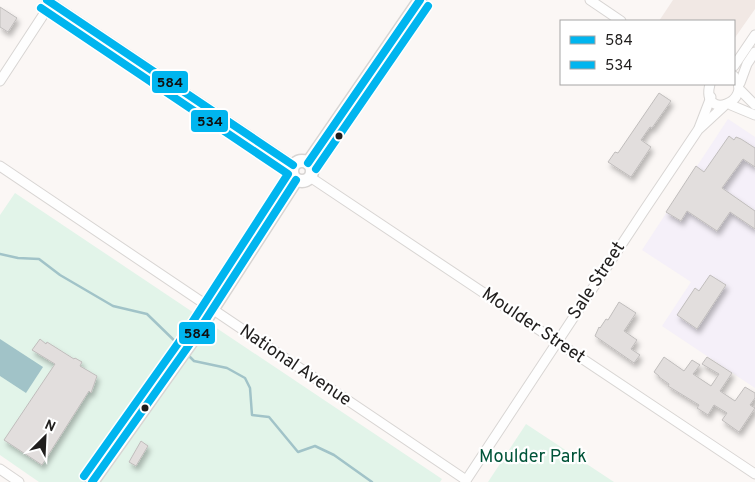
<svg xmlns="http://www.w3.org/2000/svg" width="755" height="482" font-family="Overpass,sans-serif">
	<defs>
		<filter id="shadow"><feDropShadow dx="2.5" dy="4.5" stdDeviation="2.5" flood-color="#0004"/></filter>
	</defs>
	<rect width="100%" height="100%" fill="#fbf7f5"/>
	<polygon fill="#f1e8e4" points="673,0 755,0 755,9 734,39 734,21 659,21"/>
	<polygon fill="#f5f0f9" points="728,119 755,137 755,388 662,326 691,282 642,250"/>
	<g fill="#e2f4e9">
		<polygon points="15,193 442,479 440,482 39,482 0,455 0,215"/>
		<polygon points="526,424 614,482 488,482"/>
	</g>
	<polygon fill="#a1c3c8" points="0,339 43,367 26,393 0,376"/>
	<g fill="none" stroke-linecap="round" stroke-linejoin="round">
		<g stroke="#a1c3c8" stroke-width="2.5">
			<polyline points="0,254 18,258 39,259 60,275 113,306 147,314 182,348"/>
			<polyline points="187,354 194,361 227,368 245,378 250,388 252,415 269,417 298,452 315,446 334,455 372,482"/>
		</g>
	</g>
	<g fill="#e2dedd" stroke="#c0bdbc" filter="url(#shadow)">
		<polygon points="0,7 17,18 8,32 0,27"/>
		<polygon points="659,93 671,101 652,128 650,127 641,140 651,147 631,177 608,162 615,152 618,153"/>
		<polygon points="729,136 734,140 736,137 741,139 755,148 755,167 743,159 722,188 755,211 755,229 730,212 717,231 687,211 681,221 666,212 696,166 704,172"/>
		<polygon points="710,275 726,285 697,329 677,315 695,288 699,291"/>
		<polygon points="619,302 636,313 624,331 637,340 631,349 640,355 634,363 595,336 599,327 600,328 606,319 608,320"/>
		<polygon points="40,339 46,344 47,342 74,359 75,358 82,362 80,366 97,376 91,393 89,391 42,465 4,440 55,364 32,350"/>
		<polygon points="664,357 684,371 692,360 700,365 693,374 711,386 719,374 702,364 707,357 732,373 720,391 735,401 745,387 755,393 755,398 750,405 755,408 739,432 722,420 727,413 714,405 708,415 697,408 699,405 668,386 669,384 659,377 659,376 654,372"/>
		<polygon points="141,441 148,446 136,466 129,462"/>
	</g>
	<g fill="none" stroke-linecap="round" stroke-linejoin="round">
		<g stroke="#d8d5d3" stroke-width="11">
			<g id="street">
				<polyline points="47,0 293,165"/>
				<polyline points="590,0 621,21"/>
				<polyline points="734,66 755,35"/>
				<polyline points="0,81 53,0"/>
				<polyline points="740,83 747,64 755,52"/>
				<path d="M710,84C700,122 755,102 734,76"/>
				<polyline points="741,91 755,105"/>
				<polyline points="731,105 755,115"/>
				<polyline points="699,128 711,97"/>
				<polyline points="0,166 466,480"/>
				<polyline points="310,177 755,474"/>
				<polyline points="0,469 19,482"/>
				<polyline points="465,482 643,212 698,130 724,106"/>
			</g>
		</g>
		<g stroke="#d8d5d3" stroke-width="15">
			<g id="secondary">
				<circle cx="302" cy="171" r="10"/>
				<polyline points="308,163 420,0"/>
				<polyline points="92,482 192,341 296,180"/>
			</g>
		</g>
		<use href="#street" stroke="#fefefe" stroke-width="9"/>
		<use href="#secondary" stroke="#fefefe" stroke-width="12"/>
		<g stroke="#fff" stroke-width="11">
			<g id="bus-1">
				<polyline points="47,0 293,165"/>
				<polyline points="308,163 420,0"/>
				<polyline points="92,482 192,341 296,180"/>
			</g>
		</g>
		<g stroke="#fff" stroke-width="11">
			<g id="bus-2">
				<polyline points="41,8 288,174 184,335 84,476"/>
				<polyline points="316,169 428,6"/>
			</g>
		</g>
		<use href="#bus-1" stroke="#00b5ef" stroke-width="8"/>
		<use href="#bus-2" stroke="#00b5ef" stroke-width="8"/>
	</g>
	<g fill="#201e1d" stroke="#fff" stroke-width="2">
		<circle cx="339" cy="136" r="4.5"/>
		<circle cx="145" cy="408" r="4.5"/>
	</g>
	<g text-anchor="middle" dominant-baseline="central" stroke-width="4.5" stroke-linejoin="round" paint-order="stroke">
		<g font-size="18" fill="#201e1d" stroke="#fff">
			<text transform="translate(597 281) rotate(-57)">Sale Street</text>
			<text transform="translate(533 326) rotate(34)">Moulder Street</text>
			<text transform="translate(295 366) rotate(34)">National Avenue</text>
		</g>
		<g font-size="18" fill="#005439" stroke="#fff">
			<text x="533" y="457">Moulder Park</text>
		</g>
	</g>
	<g stroke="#fff" stroke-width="2">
		<rect x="151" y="70" width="38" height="24" rx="5" fill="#00b5ef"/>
		<rect x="190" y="109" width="39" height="24" rx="5" fill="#00b5ef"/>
		<rect x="178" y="321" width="38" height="24" rx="5" fill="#00b5ef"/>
	</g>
	<g font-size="14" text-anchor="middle" font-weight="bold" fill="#111">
		<text x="170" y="87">584</text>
		<text x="210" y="126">534</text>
		<text x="197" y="338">584</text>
	</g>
	<rect x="560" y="20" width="175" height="65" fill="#ffffff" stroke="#a6a5a5"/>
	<rect x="570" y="36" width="25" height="8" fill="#00b5ef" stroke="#a6a5a5"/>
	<text x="605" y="45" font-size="15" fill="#201e1d">584</text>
	<rect x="570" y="61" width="25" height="8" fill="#00b5ef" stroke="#a6a5a5"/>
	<text x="605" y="70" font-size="15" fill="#201e1d">534</text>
	<g transform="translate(45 437) rotate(24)" stroke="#ffffff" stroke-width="4" paint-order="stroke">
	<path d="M0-4L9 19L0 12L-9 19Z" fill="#201e1d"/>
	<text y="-8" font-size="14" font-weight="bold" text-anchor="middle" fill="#201e1d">N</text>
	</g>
</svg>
